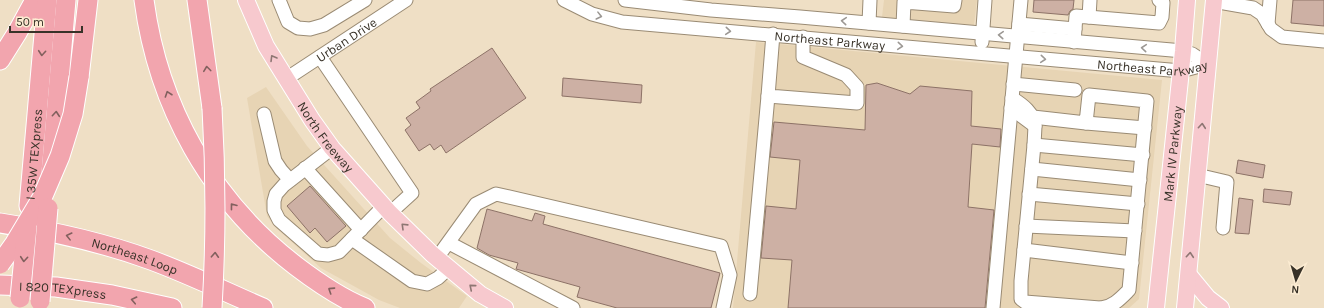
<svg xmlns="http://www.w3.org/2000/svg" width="1324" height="308" font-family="Karla,sans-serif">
	<rect width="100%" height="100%" fill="#efdfc5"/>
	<g fill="#e7d4b4">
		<polygon points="884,0 977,0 974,25 882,17"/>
		<polygon points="756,42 1162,80 1139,299 1129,308 733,308"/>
		<polygon points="266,87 307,146 390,238 421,263 467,296 459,308 400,308 379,300 321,268 276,228 267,216 247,98"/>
	</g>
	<g fill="#cdb0a4" stroke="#8d7267">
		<polygon points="1034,0 1074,0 1073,9 1070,11 1068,15 1033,12"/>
		<polygon points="1293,0 1324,0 1324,26 1291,23"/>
		<polygon points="492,48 526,98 446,153 441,145 434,150 430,144 419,151 405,130 411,125 406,118 420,108 416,102 431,91 430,89"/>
		<polygon points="563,78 642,85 641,103 562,96"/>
		<polygon points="877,83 910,94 920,86 972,91 971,126 1001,129 1000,147 972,144 968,207 994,210 985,308 788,308 792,260 761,258 766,206 796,209 800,160 770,157 774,122 865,130 866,85"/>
		<polygon points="1238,160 1265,165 1263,178 1236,173"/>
		<polygon points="310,186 346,226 327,242 315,228 310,233 287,206"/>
		<polygon points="1264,189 1292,192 1290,205 1263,202"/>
		<polygon points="1239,198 1253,200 1249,234 1235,233"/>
		<polygon points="487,209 532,221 535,213 545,216 543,224 720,273 711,308 617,308 577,297 580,287 516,269 518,263 489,255 477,248"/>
	</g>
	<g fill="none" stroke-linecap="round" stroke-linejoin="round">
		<g stroke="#9a8b74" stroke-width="15">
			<g id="minor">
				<polyline points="279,0 288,22 298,28 310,29 324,25 365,0"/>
				<path id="s1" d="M564,0L592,14L622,22L1181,71L1207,64"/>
				<polyline points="625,0 711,10 800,17 1183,51 1192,54 1207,64"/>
				<polyline points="1213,1 1253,8 1262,14 1271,29 1282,37 1324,41"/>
				<polyline points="1089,17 1090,0"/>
				<polyline points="869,23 870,0"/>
				<polyline points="1019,24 1075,29"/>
				<polyline points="1268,24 1270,0"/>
				<polyline points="903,26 904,2 954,6 955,0"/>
				<polyline points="773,34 768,96 857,103 857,87 846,75 803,57 803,37"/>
				<polyline points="982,42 985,0"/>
				<polyline points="1074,42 1076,16 1159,23 1162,17 1163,3 1159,0"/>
				<polyline points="320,57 412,193 390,213"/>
				<path id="s2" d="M286,79L406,0"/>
				<polyline points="1013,84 1075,90"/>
				<path d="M1011,108L1035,126C1033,112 1023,105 1012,98"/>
				<polyline points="264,114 275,161 281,170 290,180"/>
				<path d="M1033,117L1086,123L1089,95L1147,101L1129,290C1121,298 1113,307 1101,308"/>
				<polyline points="1086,123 1145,128"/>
				<polyline points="1035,126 1034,145 1021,281 1021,299 1025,302 1100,308"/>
				<polyline points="1034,145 1143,155"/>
				<polyline points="332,148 284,185 276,194 274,201 274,210 279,220 318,254 328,255 339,252 384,206"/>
				<polyline points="305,168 361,230"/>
				<polyline points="1032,169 1140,180"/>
				<polyline points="1197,175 1227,182 1223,228"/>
				<polyline points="1029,194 1138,204"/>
				<polyline points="1026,226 1135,231"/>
				<polyline points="352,239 412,281 427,284 438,278 449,268"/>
				<polyline points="449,243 573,308"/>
				<polyline points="1024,250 1132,263"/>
				<polyline points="437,258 476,204 496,194 721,246 730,275 723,308"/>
				<polyline points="750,294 768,96"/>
				<polyline points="993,308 1021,0"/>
			</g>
		</g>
		<g stroke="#fff" stroke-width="18">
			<g id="major">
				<path id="s3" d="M246,0L266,46L312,120L332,148L390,213L432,254L480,294L505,308"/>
				<polyline points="1189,275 1208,298 1221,308"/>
				<path id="s4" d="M1156,308L1183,51L1187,0"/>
				<polyline points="1185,308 1214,0"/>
			</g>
		</g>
		<g stroke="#fff" stroke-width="21">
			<g id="highway">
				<path d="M144,0C158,106 210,200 296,266C317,282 340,298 365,308"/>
				<polyline points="197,0 212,108"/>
				<polyline points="0,60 17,33 35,0"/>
				<polyline points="79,77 88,0"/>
				<polyline points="51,173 66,0"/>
				<path id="s5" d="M29,206L47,0"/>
				<path id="s6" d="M0,223C51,231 102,242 151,260C189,274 226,292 263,308"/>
				<path id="s7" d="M0,285L56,287L112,295L172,308"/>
			</g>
		</g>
		<use href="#minor" stroke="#fff" stroke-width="13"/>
		<use href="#major" stroke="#f7c9ce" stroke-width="16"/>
		<use href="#highway" stroke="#f2a5ae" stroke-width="19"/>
		<g stroke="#fff" stroke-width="21" stroke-linecap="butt">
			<g id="highway-bridge">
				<path d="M212,108C216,175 216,241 212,308"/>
				<polyline points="0,264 15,243 42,198 60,156 73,114 79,77"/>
				<polyline points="20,298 27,227"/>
				<polyline points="40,301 48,208"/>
			</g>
		</g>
		<use href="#highway-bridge" stroke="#f2a5ae" stroke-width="19"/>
	</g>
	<defs><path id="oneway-chevron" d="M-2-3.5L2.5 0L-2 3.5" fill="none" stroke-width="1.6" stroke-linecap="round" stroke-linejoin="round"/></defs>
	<g stroke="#9c9894">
		<use href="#oneway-chevron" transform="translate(599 16) rotate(14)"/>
		<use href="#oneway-chevron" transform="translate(844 21) rotate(-175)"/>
		<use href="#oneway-chevron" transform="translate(728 31) rotate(5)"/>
		<use href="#oneway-chevron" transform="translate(1001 35) rotate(-176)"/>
		<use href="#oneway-chevron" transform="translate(900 46) rotate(5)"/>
		<use href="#oneway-chevron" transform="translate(1144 48) rotate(-175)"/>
		<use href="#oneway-chevron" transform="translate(1043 59) rotate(5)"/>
	</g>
	<g stroke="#82605e">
		<use href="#oneway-chevron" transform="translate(42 53) rotate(95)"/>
		<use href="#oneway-chevron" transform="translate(207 69) rotate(-97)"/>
		<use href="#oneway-chevron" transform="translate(168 94) rotate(-109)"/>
		<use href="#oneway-chevron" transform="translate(56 114) rotate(-85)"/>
		<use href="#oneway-chevron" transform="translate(233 206) rotate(-128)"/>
		<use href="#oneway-chevron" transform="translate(69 236) rotate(-166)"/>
		<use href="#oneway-chevron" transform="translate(215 255) rotate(-87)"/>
		<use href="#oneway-chevron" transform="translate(24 259) rotate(95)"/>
		<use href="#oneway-chevron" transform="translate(331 290) rotate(-147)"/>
		<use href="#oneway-chevron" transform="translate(134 300) rotate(-168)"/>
	</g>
	<g stroke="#8e7673">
		<use href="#oneway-chevron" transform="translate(273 58) rotate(-121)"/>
		<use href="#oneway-chevron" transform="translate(1202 126) rotate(-85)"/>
		<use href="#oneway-chevron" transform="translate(404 226) rotate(-136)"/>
		<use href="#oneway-chevron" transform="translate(1190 255) rotate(-85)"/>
		<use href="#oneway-chevron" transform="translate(472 287) rotate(-140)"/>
	</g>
	<g text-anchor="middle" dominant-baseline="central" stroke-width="3" stroke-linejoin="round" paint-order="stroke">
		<g font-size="13" fill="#383228" stroke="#fcecd2">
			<text stroke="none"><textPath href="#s2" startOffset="72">Urban Drive</textPath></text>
			<text stroke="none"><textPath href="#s1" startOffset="271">Northeast Parkway</textPath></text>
			<text stroke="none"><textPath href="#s1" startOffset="595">Northeast Parkway</textPath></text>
			<text stroke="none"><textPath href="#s3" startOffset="159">North Freeway</textPath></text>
			<text stroke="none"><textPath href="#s5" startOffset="52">I 35W TEXpress</textPath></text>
			<text stroke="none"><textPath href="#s4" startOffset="155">Mark IV Parkway</textPath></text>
			<text stroke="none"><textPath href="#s6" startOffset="139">Northeast Loop</textPath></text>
			<text stroke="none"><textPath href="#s7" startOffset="63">I 820 TEXpress</textPath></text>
		</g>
	</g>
	<g transform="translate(1296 280) rotate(185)" stroke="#fcecd2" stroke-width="3" paint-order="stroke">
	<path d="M0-3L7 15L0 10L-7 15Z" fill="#383228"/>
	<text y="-6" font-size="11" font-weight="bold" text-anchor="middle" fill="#383228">N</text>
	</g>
	<path d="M10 26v6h72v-6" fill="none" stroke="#383228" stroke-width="2"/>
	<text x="16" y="26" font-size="12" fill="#383228" stroke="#fcecd2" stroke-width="3" paint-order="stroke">50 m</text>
</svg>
